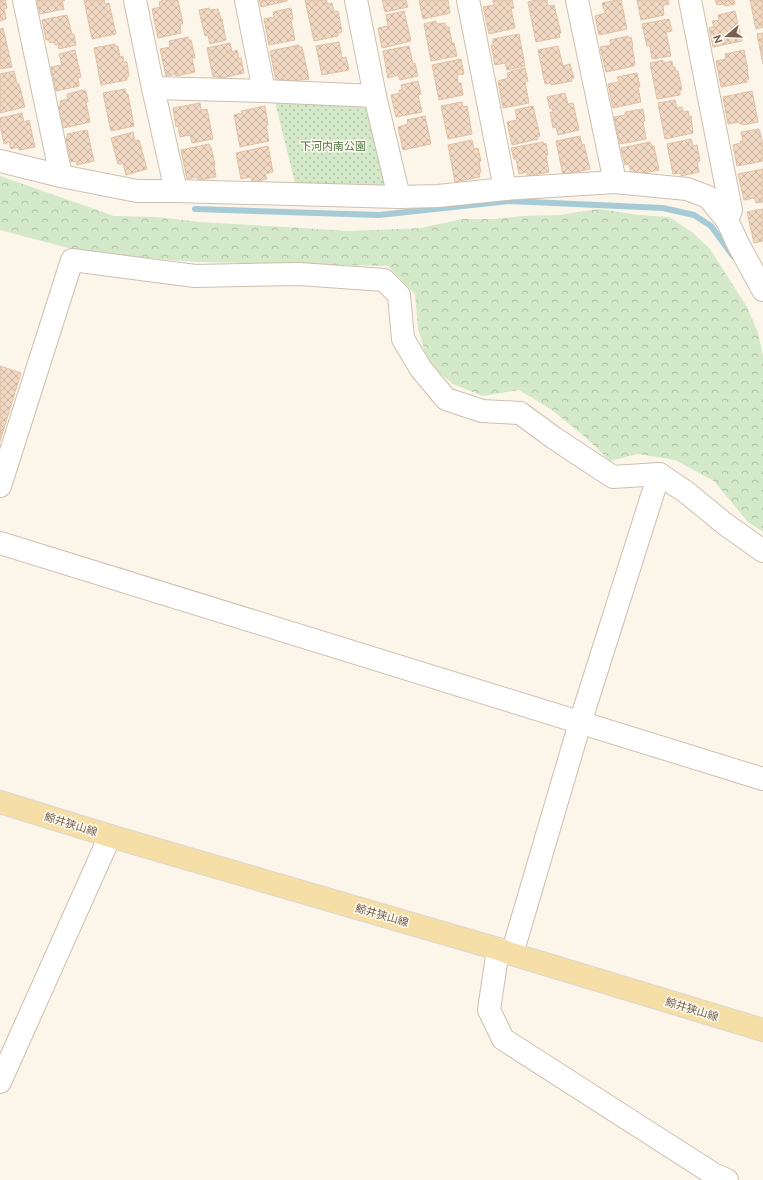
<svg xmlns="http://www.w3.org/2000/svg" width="763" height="1180" font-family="Ubuntu,'Noto Sans JP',sans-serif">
	<defs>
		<pattern id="green-dots" width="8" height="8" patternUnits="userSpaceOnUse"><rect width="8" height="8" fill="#d3e9c9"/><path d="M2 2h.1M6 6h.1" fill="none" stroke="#b0c0a5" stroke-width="1.8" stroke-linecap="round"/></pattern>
		<pattern id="forest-crowns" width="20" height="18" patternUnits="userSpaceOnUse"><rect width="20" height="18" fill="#d3e9c9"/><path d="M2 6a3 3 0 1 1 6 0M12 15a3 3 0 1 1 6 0" fill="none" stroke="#b0c0a5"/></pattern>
		<pattern id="building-cross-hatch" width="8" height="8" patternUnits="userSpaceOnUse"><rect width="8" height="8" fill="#f0d8c3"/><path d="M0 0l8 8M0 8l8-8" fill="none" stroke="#c7b2a1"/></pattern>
	</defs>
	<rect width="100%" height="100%" fill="#fcf6ea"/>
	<polygon fill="url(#green-dots)" points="275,102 363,105 369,111 384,184 378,190 296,187"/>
	<polygon fill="url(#forest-crowns)" points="0,176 114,216 156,217 200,222 302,228 349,231 421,228 462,219 495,219 522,216 559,215 599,209 639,215 669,217 692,232 710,249 747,307 758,333 763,356 763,532 748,522 714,481 675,460 638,454 610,461 585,437 552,410 519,390 483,396 453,384 428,363 418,328 415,294 388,266 195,262 87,253 0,230"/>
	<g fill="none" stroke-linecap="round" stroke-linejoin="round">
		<polyline stroke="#a6cbd6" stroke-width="6" points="195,209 379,215 509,201 663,208 694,215 711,226 733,256"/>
	</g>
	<g fill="url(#building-cross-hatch)" stroke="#e1c0a4">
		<polygon points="0,0 5,0 7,8 4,9 6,19 0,21"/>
		<polygon points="37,0 65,0 62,1 64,9 40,14"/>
		<polygon points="84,0 104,0 105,4 109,3 116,34 92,39"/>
		<polygon points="161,0 178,0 183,24 180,24 181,33 158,38 152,9 160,7 159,2 162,1"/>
		<polygon points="259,0 287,0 287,1 261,7"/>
		<polygon points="305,0 327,0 327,4 332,3 334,12 338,11 342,32 338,33 338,36 314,41"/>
		<polygon points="382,0 406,0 408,7 385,12"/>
		<polygon points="419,0 448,0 450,13 423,19"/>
		<polygon points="493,0 512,0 514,8 511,9 515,28 489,34 483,7 494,5"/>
		<polygon points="536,0 547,0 548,6 554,5 561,33 559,34 560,37 536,42 528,2"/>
		<polygon points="617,0 621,0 627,29 599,35 595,16 605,13 602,3"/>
		<polygon points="637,0 668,0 669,4 663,5 664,15 641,20"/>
		<polygon points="715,0 734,0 735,4 725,6 724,4 717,5"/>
		<polygon points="750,0 763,0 763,27 756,29"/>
		<polygon points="209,8 210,10 218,9 221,19 222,19 226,40 210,44 208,35 205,36 199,10"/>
		<polygon points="291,8 293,19 291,20 295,40 269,45 264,19 274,17 273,12"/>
		<polygon points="404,11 411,41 382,48 378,28 388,26 386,15"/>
		<polygon points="735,11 742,41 713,47 709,28 714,27 712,21 719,20 718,15"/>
		<polygon points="67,15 72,34 74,34 76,45 59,49 58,44 55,45 54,42 50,43 49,40 46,40 42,20"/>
		<polygon points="669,19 672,31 666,32 671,56 652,59 650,46 647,46 642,24"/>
		<polygon points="436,21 436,24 445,23 446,27 449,27 452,43 454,43 457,56 431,61 424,24"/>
		<polygon points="3,28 12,67 0,69 0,29"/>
		<polygon points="763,33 763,64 757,34"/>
		<polygon points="519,34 525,66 507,70 505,63 495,65 491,45 493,45 493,39"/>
		<polygon points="628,36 629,38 631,37 633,46 632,46 635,64 634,64 634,66 606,72 600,47 611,45 610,40"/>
		<polygon points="188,37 188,40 191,40 195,58 192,58 195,72 176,76 176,74 166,76 160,49 170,47 169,41"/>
		<polygon points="339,42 342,58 346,57 349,70 322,75 316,46"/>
		<polygon points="230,43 232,52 237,50 239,59 241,58 244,73 218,79 217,76 213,77 207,48"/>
		<polygon points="115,44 115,46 118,46 120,57 123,56 124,62 127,62 129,76 127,77 127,80 101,85 94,48"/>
		<polygon points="299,45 299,47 302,47 309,79 284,82 284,79 276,81 270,51"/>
		<polygon points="409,46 413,64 415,63 418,76 400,80 398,75 388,78 383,51"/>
		<polygon points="558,46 563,66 570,64 574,78 571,79 572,81 551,85 551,83 545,84 538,50"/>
		<polygon points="75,50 81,77 78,78 79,86 56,91 51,67 62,65 59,54"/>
		<polygon points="744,50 748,71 747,71 749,79 747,79 747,82 721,87 716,61 726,59 725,54"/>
		<polygon points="461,59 464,74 457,75 458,83 461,83 463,95 439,100 432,65"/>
		<polygon points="663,60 663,63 672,61 673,67 675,67 676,71 678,71 682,90 680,90 680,95 657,99 650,63"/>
		<polygon points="525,68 528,81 525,82 529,103 503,108 498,81 508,78 507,73 511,72 511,71"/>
		<polygon points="14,71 17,84 19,84 25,107 0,113 0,74"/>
		<polygon points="637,73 640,87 638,87 641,102 613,108 608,84 619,82 617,77"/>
		<polygon points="418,81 421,94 418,95 422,112 396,117 391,95 400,93 399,90 402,90 401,85"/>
		<polygon points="125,89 126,94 128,94 134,126 111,131 103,93"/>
		<polygon points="83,90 84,91 86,91 88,102 86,102 90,122 63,128 58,106 61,106 60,101 68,99 67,94"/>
		<polygon points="752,91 758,122 743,125 742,124 740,124 739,122 728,124 723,97"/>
		<polygon points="565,93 568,104 573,103 579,130 558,135 556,127 553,128 550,112 553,112 552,108 550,109 547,97"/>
		<polygon points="675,100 677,108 682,107 683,112 688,111 689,117 691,116 693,133 665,139 658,103"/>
		<polygon points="462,102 463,107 467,106 472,134 448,139 441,106"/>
		<polygon points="200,103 201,110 207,109 213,139 192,143 190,135 180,137 178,126 176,127 173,108"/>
		<polygon points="265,106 268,125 266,125 269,141 240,147 234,115 242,113 241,111"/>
		<polygon points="533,106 540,136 537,137 538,139 512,145 507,122 517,120 515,110"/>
		<polygon points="643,109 645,121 643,121 646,139 620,144 614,117 625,115 625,112"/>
		<polygon points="22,113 24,122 29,120 35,147 19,150 19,147 11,149 9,142 4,144 0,125 0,118"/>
		<polygon points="425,116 431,144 403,150 398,127 408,124 407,120"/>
		<polygon points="759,129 763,144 763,161 737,166 733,145 741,143 740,141 743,141 741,132"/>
		<polygon points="87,130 94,161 77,165 76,161 71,162 66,138 68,137 67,134"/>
		<polygon points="133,132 135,141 139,140 147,169 126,175 123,163 118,164 111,138"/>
		<polygon points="580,136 582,145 584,144 590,169 563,175 556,141"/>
		<polygon points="691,139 693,146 697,145 700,161 697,162 699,172 681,176 681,173 673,174 667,144"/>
		<polygon points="472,140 474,149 478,148 481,161 479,162 481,172 479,173 480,177 455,182 448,145"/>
		<polygon points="543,142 544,144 546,143 548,155 546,156 549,172 528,176 527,172 519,174 516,159 514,159 511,148"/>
		<polygon points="650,142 652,146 654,146 659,170 639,174 638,171 631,173 629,164 625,165 621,148"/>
		<polygon points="209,144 210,147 211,147 215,165 214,165 216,177 198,180 197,177 187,179 181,150"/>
		<polygon points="268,146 273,172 265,174 267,179 252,182 251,177 241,179 236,153"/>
		<polygon points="763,169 763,202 756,203 755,198 744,200 738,174"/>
		<polygon points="763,209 763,241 754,243 747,212"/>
		<polygon points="0,366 21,373 0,441"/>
	</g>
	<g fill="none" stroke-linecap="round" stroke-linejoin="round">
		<g stroke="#cdbfb0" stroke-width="24">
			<g id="minor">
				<polyline points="24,0 61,176"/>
				<polyline points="135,0 153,88 176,191"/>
				<polyline points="246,0 264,91"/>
				<polyline points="356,0 375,96 399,197"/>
				<polyline points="468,0 505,189"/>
				<polyline points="577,0 615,182"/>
				<polyline points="690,0 731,210 727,220"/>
				<polyline points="153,88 264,91 375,96"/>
				<polyline points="0,161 61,176 137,191 176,191 399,197 438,196 505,189 615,182 687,189 708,197 727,220 738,244 763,290"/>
				<polyline points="0,486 72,260 195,276 299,274 384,280 399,295 403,339 421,369 446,399 482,411 520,413 554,438 613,477 659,474 686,492 725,524 763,551"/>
				<polyline points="0,543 763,779"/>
				<polyline points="498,949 489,1010 503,1039 715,1175 727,1180"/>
				<polyline points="512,954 580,723 659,474"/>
				<polyline points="0,1082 110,836"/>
			</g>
		</g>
		<g stroke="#dbd5d1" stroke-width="24">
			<polyline id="major" points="0,802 110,836 498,949 512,954 763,1030"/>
		</g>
		<use href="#minor" stroke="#fff" stroke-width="22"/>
		<use href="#major" stroke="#f6dfa7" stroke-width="22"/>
	</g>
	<g text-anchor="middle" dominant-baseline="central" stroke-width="3" stroke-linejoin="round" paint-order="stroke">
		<g font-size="11" fill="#527a47" stroke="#fefaf1">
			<text x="333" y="146">下河内南公園</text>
		</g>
		<g font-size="11" fill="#755f4e" stroke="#fefaf1">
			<text transform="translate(71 824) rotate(17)">鯨井狭山線</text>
			<text transform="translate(382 915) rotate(16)">鯨井狭山線</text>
			<text transform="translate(692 1009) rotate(17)">鯨井狭山線</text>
		</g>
	</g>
	<g transform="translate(727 36) rotate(251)" stroke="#fefaf1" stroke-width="3" paint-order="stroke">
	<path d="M0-3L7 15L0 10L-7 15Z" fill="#755f4e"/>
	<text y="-6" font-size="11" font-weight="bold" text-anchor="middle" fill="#755f4e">N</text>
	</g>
</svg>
